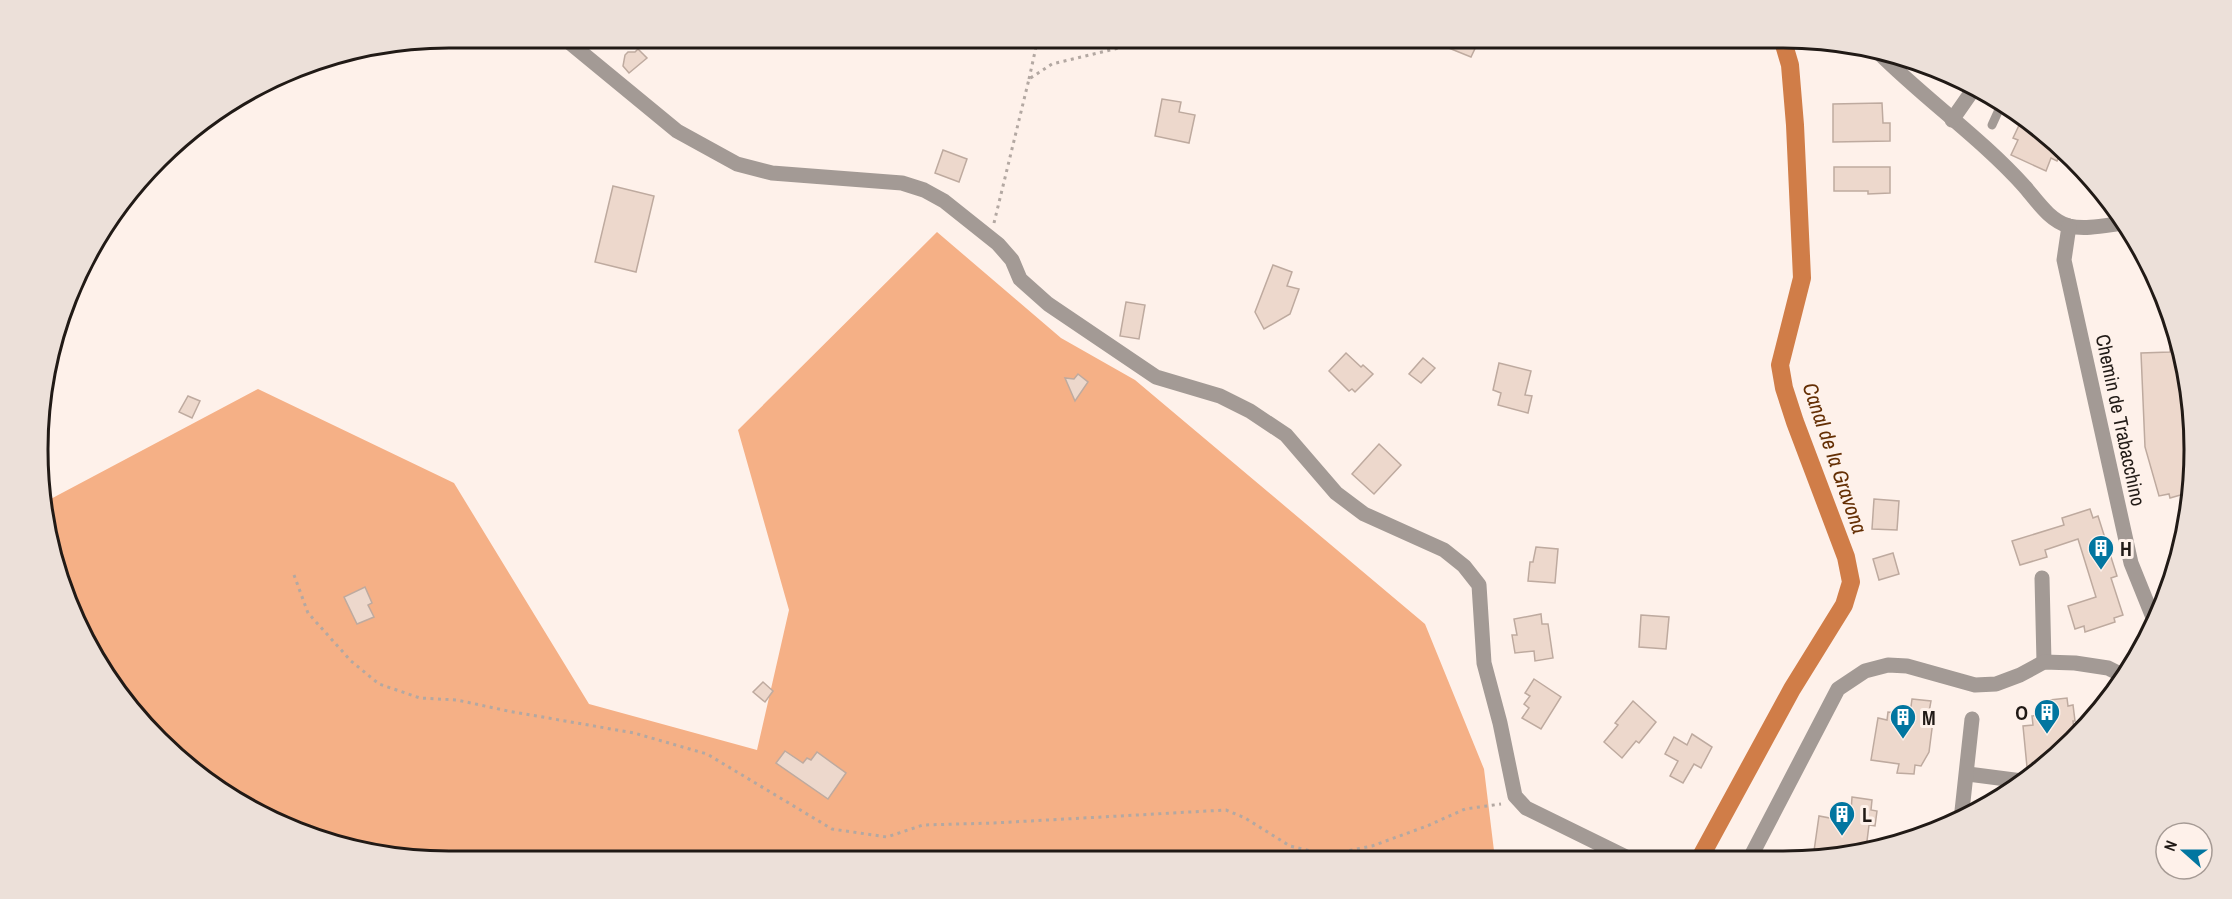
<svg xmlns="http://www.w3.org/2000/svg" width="2232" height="899" font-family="'Archivo Narrow',sans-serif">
	<rect width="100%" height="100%" fill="#fef1ea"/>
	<polygon fill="#f5b086" points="937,232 1061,338 1135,380 1425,624 1484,769 1495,859 450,861 317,840 199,777 107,678 69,607 45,530 45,502 258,389 454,483 589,704 757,750 789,610 738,430"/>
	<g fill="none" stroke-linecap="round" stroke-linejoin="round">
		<polyline stroke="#d07d48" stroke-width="18" points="1700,858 1792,689 1844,605 1851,582 1846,557 1795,422 1784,388 1780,365 1802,278 1795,125 1790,65 1782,38"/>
	</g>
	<g fill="#edd8cc" stroke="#beaa9f" stroke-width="1.5">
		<polygon points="1424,38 1480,38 1471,57"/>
		<polygon points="638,49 647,58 629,73 623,66 625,55 628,52 635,52"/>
		<polygon points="1162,99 1181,102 1179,112 1195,115 1189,143 1155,136"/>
		<polygon points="1882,103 1883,123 1890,123 1890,141 1833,142 1833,104"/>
		<polygon points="2023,117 2054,140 2062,149 2057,161 2051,158 2046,171 2011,155 2018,140 2013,138"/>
		<polygon points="943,150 967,159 959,182 935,173"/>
		<polygon points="1834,167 1890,167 1890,193 1868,194 1868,191 1834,191"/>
		<polygon points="613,186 654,196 636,272 595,262"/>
		<polygon points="1273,265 1292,272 1287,286 1299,289 1290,314 1264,329 1255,312"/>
		<polygon points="1126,302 1145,305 1139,339 1120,336"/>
		<polygon points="2169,325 2174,325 2180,343 2194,422 2193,446 2187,446 2192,463 2191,492 2170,498 2169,494 2159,496 2145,447 2141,353 2170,352"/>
		<polygon points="1346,353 1361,367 1363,365 1373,374 1355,392 1352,389 1349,391 1329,371"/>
		<polygon points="1423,358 1435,368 1421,383 1409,374"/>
		<polygon points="1499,363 1531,371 1525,395 1532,396 1528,413 1498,405 1501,393 1493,390"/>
		<polygon points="1078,374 1088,382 1075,401 1065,378 1074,379"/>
		<polygon points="188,396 200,401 192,418 179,412"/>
		<polygon points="1379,444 1401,465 1374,494 1352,474"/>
		<polygon points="1874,499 1899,501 1897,530 1872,529"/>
		<polygon points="2090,509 2093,518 2098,516 2117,576 2111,578 2123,615 2114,618 2115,622 2085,632 2084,626 2075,629 2068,606 2096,597 2078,539 2045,550 2047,557 2020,565 2012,541 2064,525 2062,518"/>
		<polygon points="1536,547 1558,549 1555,583 1528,581 1530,562 1533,562"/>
		<polygon points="1893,553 1899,574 1879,580 1873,559"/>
		<polygon points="365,587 372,603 368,605 374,617 357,624 344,597"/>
		<polygon points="1541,614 1542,624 1548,624 1553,658 1535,661 1534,651 1515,653 1512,635 1517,635 1514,619"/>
		<polygon points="1641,615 1669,617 1666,649 1639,647"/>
		<polygon points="1534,679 1561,697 1541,729 1522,718 1529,708 1524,704 1530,696 1525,693"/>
		<polygon points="763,682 773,691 765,702 753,692"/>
		<polygon points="2067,698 2068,706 2073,705 2075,721 2073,721 2074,730 2071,730 2072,739 2054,759 2044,766 2027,767 2023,726 2033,725 2032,716 2051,713 2050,700"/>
		<polygon points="1912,699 1931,701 1929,712 1934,713 1929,752 1921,766 1915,765 1914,774 1897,773 1899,764 1871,760 1878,718 1887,720 1888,712 1910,714"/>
		<polygon points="1633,701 1656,722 1639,743 1636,741 1622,758 1604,742 1618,725 1615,723"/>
		<polygon points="1692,734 1712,747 1701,768 1694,764 1683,783 1670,776 1678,761 1665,754 1674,737 1687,745"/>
		<polygon points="785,751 803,763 807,758 811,760 817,752 846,773 828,799 776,763"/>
		<polygon points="1852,797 1872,800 1871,810 1877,811 1875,826 1869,825 1866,849 1837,858 1813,858 1819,816 1830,818 1831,811 1851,812"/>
	</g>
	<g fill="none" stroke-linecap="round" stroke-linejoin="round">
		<g stroke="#b3a8a2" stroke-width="3" stroke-dasharray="3 4.5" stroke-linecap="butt">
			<polyline points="1029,79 1038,38"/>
			<polyline points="994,223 1029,79 1052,64 1160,38"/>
			<polyline points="294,575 308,613 351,661 379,684 420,698 457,700 508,711 634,733 707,754 832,829 887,837 923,825 994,823 1226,810 1245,818 1290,846 1327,855 1372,846 1427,826 1465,809 1501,804"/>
		</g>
		<g stroke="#a39a95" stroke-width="9">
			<polyline points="1951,76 1972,93"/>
			<polyline points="1992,125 2002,103"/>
		</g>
		<g stroke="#a39a95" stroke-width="15">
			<polyline points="564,38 677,131 737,164 772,173 902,183 924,190 944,201 998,244 1012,260 1020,279 1048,304 1156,377 1220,396 1250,411 1286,435 1336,493 1364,514 1444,550 1464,566 1479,585 1484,663 1500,723 1515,796 1526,808 1628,858"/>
			<path d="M1879,53C1926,100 1981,138 2025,187C2037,201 2050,221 2069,226C2086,230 2107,225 2124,223"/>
			<polyline points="1952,120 1975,87"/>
			<polyline points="2069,226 2064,260 2131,563 2154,620"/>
			<polyline points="2042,578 2044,662"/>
			<polyline points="1968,774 2022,781"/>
			<polyline points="1961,820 1972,719"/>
			<polyline points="1750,858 1838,689 1865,671 1888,665 1907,666 1975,685 1996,684 2020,675 2044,662 2075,663 2108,668 2126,677"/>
		</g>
	</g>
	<defs>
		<g id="building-pin" transform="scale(1.35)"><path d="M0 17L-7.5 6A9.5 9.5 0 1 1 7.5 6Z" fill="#0276a0" stroke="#fef1ea"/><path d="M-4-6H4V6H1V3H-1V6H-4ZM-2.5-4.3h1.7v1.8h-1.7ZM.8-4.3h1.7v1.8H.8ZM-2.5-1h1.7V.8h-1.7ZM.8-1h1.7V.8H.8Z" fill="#fff"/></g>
	</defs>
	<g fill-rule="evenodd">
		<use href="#building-pin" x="2101" y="548"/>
		<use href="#building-pin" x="2047" y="712"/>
		<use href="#building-pin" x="1903" y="717"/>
		<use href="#building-pin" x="1842" y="814"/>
	</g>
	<g text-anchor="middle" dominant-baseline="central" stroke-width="6" stroke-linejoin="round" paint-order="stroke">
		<g font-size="20" fill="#211a16" stroke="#fef1ea">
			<text transform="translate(2121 420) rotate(78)">Chemin de Trabacchino</text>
		</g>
		<g font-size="20" font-weight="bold" fill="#211a16" stroke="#fef1ea" text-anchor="start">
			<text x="2120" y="548">H</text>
			<text x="2028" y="712" text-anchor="end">O</text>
			<text x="1922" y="717">M</text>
			<text x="1862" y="814">L</text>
		</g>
		<g font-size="21" font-style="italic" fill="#642e03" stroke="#fef1ea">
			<text transform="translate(1835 458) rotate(71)">Canal de la Gravona</text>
		</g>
	</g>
	<path d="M0 0H2232V899H0ZM449 48H1783A401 401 0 0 1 2184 449V450A401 401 0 0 1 1783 851H449A401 401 0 0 1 48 450V449A401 401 0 0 1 449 48Z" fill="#ece0d9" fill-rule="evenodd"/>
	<path fill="none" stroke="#211a16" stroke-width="3" d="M449 48H1783A401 401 0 0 1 2184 449V450A401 401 0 0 1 1783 851H449A401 401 0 0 1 48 450V449A401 401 0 0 1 449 48Z"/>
	<g transform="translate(2184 851) rotate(291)"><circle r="28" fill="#fef1ea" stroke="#a69b95" stroke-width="1.5"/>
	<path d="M0-4.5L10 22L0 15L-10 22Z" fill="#0276a0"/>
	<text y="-9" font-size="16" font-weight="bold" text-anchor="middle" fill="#211a16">N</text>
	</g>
</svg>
